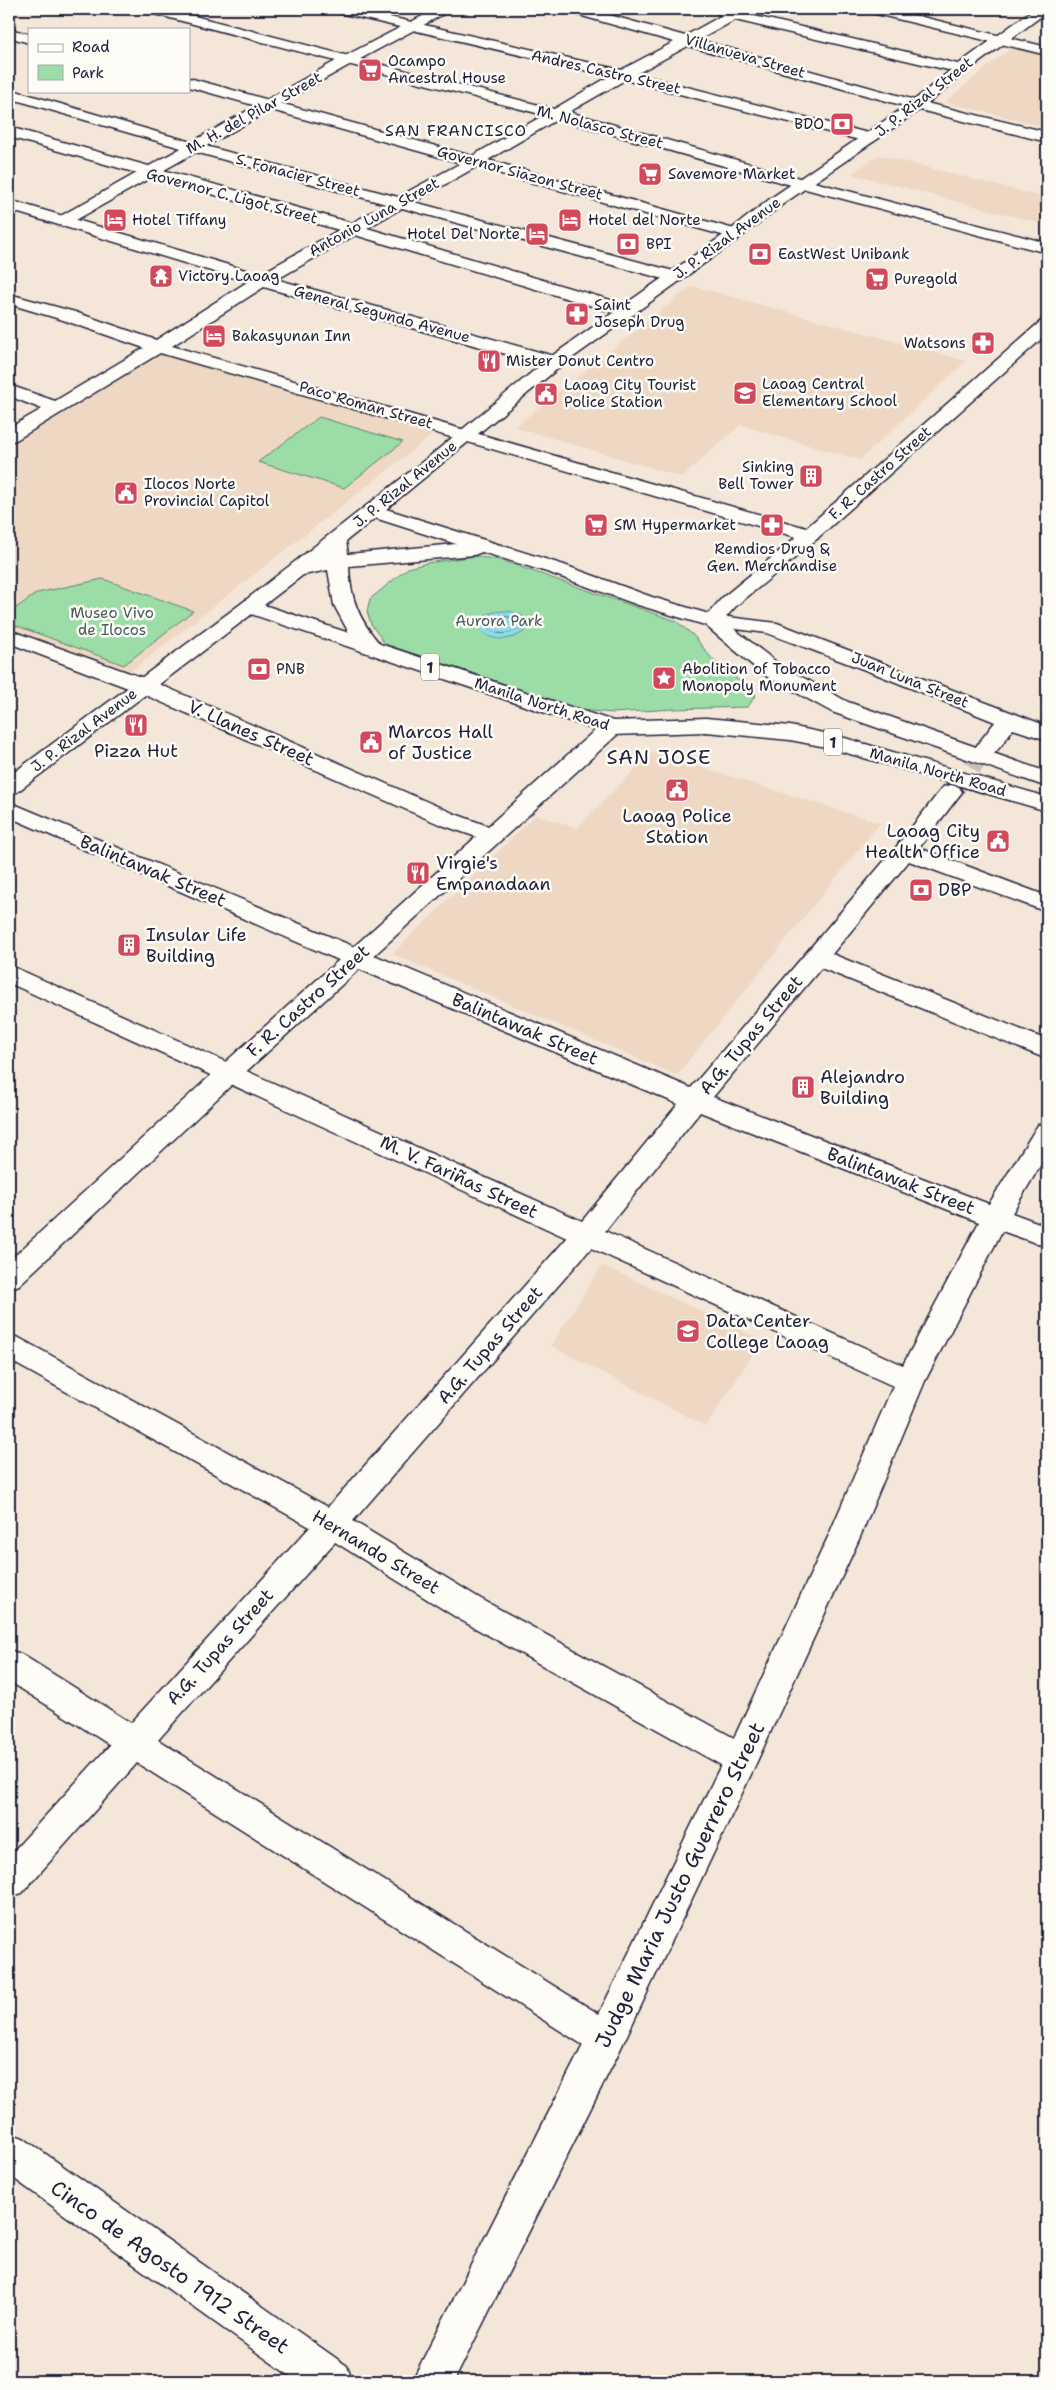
<svg xmlns="http://www.w3.org/2000/svg" width="1056" height="2390" font-family="'Shantell Sans',sans-serif">
	<rect width="100%" height="100%" fill="#f4e6d8"/>
	<filter id="ink" filterUnits="userSpaceOnUse"><feTurbulence type="fractalNoise" baseFrequency=".02" numOctaves="2"/><feDisplacementMap in="SourceGraphic" scale="10" xChannelSelector="R" yChannelSelector="G"/><feConvolveMatrix kernelMatrix="1 2 1 2 8 2 1 2 1" color-interpolation-filters="sRGB"/></filter>
	<g filter="url(#ink)">
		<g fill="#eed7c3">
			<polygon points="1012,47 1047,56 1047,127 945,102"/>
			<polygon points="878,155 1047,198 1047,225 852,174"/>
			<polygon points="692,286 966,361 860,460 740,425 682,477 515,427"/>
			<polygon points="159,348 437,431 126,675 9,629 9,442"/>
			<polygon points="652,752 880,823 677,1075 392,954 536,815 577,828"/>
			<polygon points="602,1265 762,1340 706,1426 551,1346"/>
		</g>
		<g fill="#9cdda7" stroke="#5f8071">
			<polygon points="319,417 403,442 344,488 258,462"/>
			<polygon points="475,556 500,560 676,621 693,635 713,660 756,694 748,707 673,709 613,713 582,710 385,644 371,624 367,611 370,599 408,568 427,563"/>
			<polygon points="103,579 193,611 124,665 9,623 9,613 37,593"/>
		</g>
		<path fill="#8ddde9" stroke="#6292a3" d="M504,611C515,612 528,614 528,627C517,642 487,644 478,626C481,613 493,612 504,611Z"/>
		<g fill="none" stroke-linecap="round" stroke-linejoin="round">
			<path stroke="#4d6d81" stroke-width="1" d="M504,616L518,619L523,626C511,635 496,637 484,626L489,618Z"/>
			<polyline stroke="#cabfb9" stroke-width="21" stroke-dasharray="21 11" stroke-linecap="butt" points="951,792 982,753"/>
			<g stroke="#22223b" stroke-width="3">
				<g id="minor">
					<polygon points="145,9 167,9 554,109 610,76 335,12 333,9 355,9 621,70 674,42 568,12 566,9 588,9 685,36 721,16 717,13 719,10 752,9 746,14 966,66 968,69 966,72 961,73 735,20 699,40 922,102 1047,132 1047,142 912,108 688,46 636,74 876,135 879,138 871,143 625,80 569,112 810,181 1047,243 1047,253 798,187 558,119 488,160 741,231 743,234 741,237 729,237 476,167 414,202 681,273 683,277 681,281 675,282 402,208 367,228 634,307 637,311 634,315 622,315 355,235 267,285 172,346 817,531 820,535 817,539 810,541 160,353 16,440 9,442 9,428 42,409 9,396 9,385 55,401 144,348 63,320 9,304 9,294 75,312 156,340 255,277 339,230 9,137 9,127 352,223 386,204 188,150 9,98 9,89 198,144 398,197 461,163 189,87 189,78 472,156 544,115 147,12"/>
					<polygon points="866,9 889,9 1047,47 1047,55 868,12"/>
					<polygon points="9,29 29,34 29,43 9,37"/>
					<path d="M712,615L777,623L1047,726V740L1013,729C1002,743 994,763 974,758L971,753L995,722L876,674L767,633L705,625L702,621L705,617Z"/>
					<polygon points="9,630 152,681 455,814 499,830 503,835 499,840 491,842 439,824 136,691 9,643"/>
					<path d="M951,785L959,787L962,792L919,848L1047,896V912L909,861L832,954L1047,1040V1059L821,968L713,1097L989,1204L1038,1125L1047,1123V1154L1012,1213L1047,1226V1247L1002,1231L925,1381L860,1537L753,1770L619,2052L454,2381H412L583,2045L137,1763L22,1893L9,1897V1856L110,1745L9,1681V1650L21,1654L131,1723L310,1527L9,1360V1335L19,1338L328,1507L567,1238L9,983V965L582,1221L678,1104L387,981L9,817V802L691,1088L897,846L943,787ZM700,1112L979,1222L903,1365L605,1231ZM591,1248L893,1386L828,1537L734,1738L481,1599L353,1521ZM335,1542L459,1619L721,1765L599,2014L158,1740Z"/>
					<polygon points="9,2133 23,2138 347,2366 352,2381 297,2381 9,2175"/>
				</g>
			</g>
			<g stroke="#22223b" stroke-width="3">
				<polygon id="tertiary" points="436,9 453,9 351,64 69,224 57,224 55,221 57,218 341,58"/>
			</g>
			<g stroke="#22223b" stroke-width="3">
				<g id="secondary">
					<polygon points="1034,9 1047,9 1047,12 966,72 922,108 783,204 741,237 561,366 549,366 546,362 549,358 729,231 771,198 912,102 956,66"/>
					<polygon points="1047,320 1047,334 802,552 736,606 719,625 712,627 705,625 702,621 722,598 788,544 1041,321"/>
					<polygon points="249,601 256,603 259,607 256,611 17,792 9,794 9,776 242,603"/>
					<polygon points="611,721 619,723 622,728 619,733 239,1078 19,1285 9,1289 9,1261 221,1066 603,723"/>
				</g>
			</g>
			<g stroke="#22223b" stroke-width="3">
				<path id="trunk" d="M9,200L286,282L561,358L564,362L561,366L386,509L564,565L652,597L719,617L780,665L848,702L1047,772V787L832,712L764,675L705,625L638,605L550,573L482,552L474,555L349,566C350,598 359,620 380,644L613,721L706,718L790,726L838,736L1047,797V811L826,747L790,740L706,732L611,735L242,611L239,607L242,603L430,456L542,364L274,290L9,210ZM375,518L456,544L348,554L346,541ZM328,570L334,605L349,633L264,605L303,575Z"/>
			</g>
			<use href="#minor" fill="#fdfcf7" fill-rule="evenodd"/>
			<use href="#tertiary" fill="#fdfcf7" fill-rule="evenodd"/>
			<use href="#secondary" fill="#fdfcf7" fill-rule="evenodd"/>
			<use href="#trunk" fill="#fdfcf7" fill-rule="evenodd"/>
		</g>
	</g>
	<defs>
		<g id="supermarket-square" transform="scale(1.25)"><rect x="-9" y="-9" width="18" height="18" rx="4" fill="#d1495b" stroke="#fdfcf7"/><path d="M-6-5.5h2.5l.6 2H6L4.5 2H-2.5L-4.4-4H-6ZM-1.5 3.2a1.3 1.3 0 1 0 .1 0ZM3 3.2a1.3 1.3 0 1 0 .1 0Z" fill="#fff"/></g>
		<g id="bank-square" transform="scale(1.25)"><rect x="-9" y="-9" width="18" height="18" rx="4" fill="#d1495b" stroke="#fdfcf7"/><path d="M-6-4H6V4H-6ZM0-2.3a2.3 2.3 0 1 0 0 4.6a2.3 2.3 0 1 0 0-4.6Z" fill="#fff"/></g>
		<g id="hotel-square" transform="scale(1.25)"><rect x="-9" y="-9" width="18" height="18" rx="4" fill="#d1495b" stroke="#fdfcf7"/><path d="M-6-4.5h1.5V1H6V5H4.5V3h-9V5H-6ZM-4 0a1.8 1.8 0 1 1 3.6 0ZM.5 0V-2.5h3Q6-2.5 6 0Z" fill="#fff"/></g>
		<g id="temple-square" transform="scale(1.25)"><rect x="-9" y="-9" width="18" height="18" rx="4" fill="#d1495b" stroke="#fdfcf7"/><path d="M0-6L5-2H3V0L6.5 2.5H4V6H1.5V3h-3V6H-4V2.5H-6.5L-3 0V-2H-5Z" fill="#fff"/></g>
		<g id="pharmacy-square" transform="scale(1.25)"><rect x="-9" y="-9" width="18" height="18" rx="4" fill="#d1495b" stroke="#fdfcf7"/><path d="M-2-6h4v4h4v4h-4v4h-4v-4h-4v-4h4Z" fill="#fff"/></g>
		<g id="restaurant-square" transform="scale(1.25)"><rect x="-9" y="-9" width="18" height="18" rx="4" fill="#d1495b" stroke="#fdfcf7"/><path d="M-5-6h1v4h1v-4h1v4h1v-4h1v5L-1.5 .5V6h-2V.5L-5-1ZM5-6V6H3V1.5H1.5Q1.5-4 5-6Z" fill="#fff"/></g>
		<g id="school-square" transform="scale(1.25)"><rect x="-9" y="-9" width="18" height="18" rx="4" fill="#d1495b" stroke="#fdfcf7"/><path d="M0-5L7-2L0 1L-7-2ZM-4 1L0 2.5L4 1V4Q0 6-4 4Z" fill="#fff"/></g>
		<g id="civic-square" transform="scale(1.25)"><rect x="-9" y="-9" width="18" height="18" rx="4" fill="#d1495b" stroke="#fdfcf7"/><path d="M-.6-6.5H3V-4.5H.6V-3L4-1V1h2V6H-6V1h2V-1L-.6-3ZM-1.2 2.5V6h2.4V2.5Z" fill="#fff"/></g>
		<g id="building-square" transform="scale(1.25)"><rect x="-9" y="-9" width="18" height="18" rx="4" fill="#d1495b" stroke="#fdfcf7"/><path d="M-4-6H4V6H1V3H-1V6H-4ZM-2.5-4.3h1.7v1.8h-1.7ZM.8-4.3h1.7v1.8H.8ZM-2.5-1h1.7V.8h-1.7ZM.8-1h1.7V.8H.8Z" fill="#fff"/></g>
		<g id="sight-square" transform="scale(1.25)"><rect x="-9" y="-9" width="18" height="18" rx="4" fill="#d1495b" stroke="#fdfcf7"/><path d="M0-6L1.8-2.2L6-1.7L2.9 1.2L3.7 5.4L0 3.3L-3.7 5.4L-2.9 1.2L-6-1.7L-1.8-2.2Z" fill="#fff"/></g>
		<g id="university-square" transform="scale(1.25)"><rect x="-9" y="-9" width="18" height="18" rx="4" fill="#d1495b" stroke="#fdfcf7"/><path d="M0-5L7-2L0 1L-7-2ZM-4 1L0 2.5L4 1V4Q0 6-4 4Z" fill="#fff"/></g>
	</defs>
	<g fill-rule="evenodd">
		<use href="#supermarket-square" x="370" y="70"/>
		<use href="#bank-square" x="842" y="124"/>
		<use href="#supermarket-square" x="650" y="174"/>
		<use href="#hotel-square" x="115" y="220"/>
		<use href="#hotel-square" x="570" y="220"/>
		<use href="#hotel-square" x="537" y="234"/>
		<use href="#bank-square" x="628" y="244"/>
		<use href="#bank-square" x="760" y="254"/>
		<use href="#temple-square" x="161" y="276"/>
		<use href="#supermarket-square" x="877" y="279"/>
		<use href="#pharmacy-square" x="577" y="314"/>
		<use href="#hotel-square" x="214" y="336"/>
		<use href="#pharmacy-square" x="983" y="343"/>
		<use href="#restaurant-square" x="489" y="361"/>
		<use href="#school-square" x="745" y="393"/>
		<use href="#civic-square" x="546" y="394"/>
		<use href="#building-square" x="811" y="476"/>
		<use href="#civic-square" x="126" y="493"/>
		<use href="#supermarket-square" x="596" y="525"/>
		<use href="#pharmacy-square" x="772" y="525"/>
		<use href="#bank-square" x="259" y="669"/>
		<use href="#sight-square" x="664" y="678"/>
		<use href="#restaurant-square" x="136" y="725"/>
		<use href="#civic-square" x="371" y="742"/>
		<use href="#civic-square" x="677" y="790"/>
		<use href="#civic-square" x="998" y="841"/>
		<use href="#restaurant-square" x="418" y="873"/>
		<use href="#bank-square" x="921" y="890"/>
		<use href="#building-square" x="129" y="945"/>
		<use href="#building-square" x="803" y="1087"/>
		<use href="#university-square" x="688" y="1331"/>
	</g>
	<g text-anchor="middle" dominant-baseline="central" stroke-width="5" stroke-linejoin="round" paint-order="stroke">
		<g font-size="15" fill="#22223b" stroke="#fdfcf7">
			<text transform="translate(745 56) rotate(16)">Villanueva Street</text>
			<text transform="translate(606 72) rotate(13)">Andres Castro Street</text>
			<text transform="translate(924 97) rotate(-38)">J. P. Rizal Street</text>
			<text transform="translate(254 113) rotate(-29)">M. H. del Pilar Street</text>
			<text transform="translate(600 127) rotate(15)">M. Nolasco Street</text>
			<text transform="translate(520 173) rotate(15)">Governor Siazon Street</text>
			<text transform="translate(298 175) rotate(15)">S. Fonacier Street</text>
			<text transform="translate(232 196) rotate(15)">Governor C. Ligot Street</text>
			<text transform="translate(374 217) rotate(-29)">Antonio Luna Street</text>
			<text transform="translate(727 238) rotate(-36)">J. P. Rizal Avenue</text>
			<text transform="translate(382 314) rotate(15)">General Segundo Avenue</text>
			<text transform="translate(366 405) rotate(16)">Paco Roman Street</text>
			<text transform="translate(880 473) rotate(-42)">F. R. Castro Street</text>
			<text transform="translate(405 484) rotate(-39)">J. P. Rizal Avenue</text>
			<text transform="translate(910 680) rotate(22)">Juan Luna Street</text>
			<text transform="translate(542 704) rotate(18)">Manila North Road</text>
			<text transform="translate(84 730) rotate(-37)">J. P. Rizal Avenue</text>
			<text transform="translate(938 772) rotate(16)">Manila North Road</text>
		</g>
		<g font-size="15" fill="#22223b" stroke="#fdfcf7" text-anchor="start">
			<text x="388" y="61">Ocampo<tspan x="388" dy="17">Ancestral House</tspan></text>
			<text x="824" y="124" text-anchor="end">BDO</text>
			<text x="668" y="174">Savemore Market</text>
			<text x="132" y="220">Hotel Tiffany</text>
			<text x="588" y="220">Hotel del Norte</text>
			<text x="520" y="234" text-anchor="end">Hotel Del Norte</text>
			<text x="646" y="244">BPI</text>
			<text x="778" y="254">EastWest Unibank</text>
			<text x="178" y="276">Victory Laoag</text>
			<text x="894" y="279">Puregold</text>
			<text x="594" y="305">Saint<tspan x="594" dy="17">Joseph Drug</tspan></text>
			<text x="232" y="336">Bakasyunan Inn</text>
			<text x="966" y="343" text-anchor="end">Watsons</text>
			<text x="506" y="361">Mister Donut Centro</text>
			<text x="762" y="384">Laoag Central<tspan x="762" dy="17">Elementary School</tspan></text>
			<text x="564" y="385">Laoag City Tourist<tspan x="564" dy="17">Police Station</tspan></text>
			<text x="794" y="467" text-anchor="end">Sinking<tspan x="794" dy="17">Bell Tower</tspan></text>
			<text x="144" y="484">Ilocos Norte<tspan x="144" dy="17">Provincial Capitol</tspan></text>
			<text x="614" y="525">SM Hypermarket</text>
			<text x="772" y="549" text-anchor="middle">Remdios Drug &amp;<tspan x="772" dy="17">Gen. Merchandise</tspan></text>
			<text x="276" y="669">PNB</text>
			<text x="682" y="669">Abolition of Tobacco<tspan x="682" dy="17">Monopoly Monument</tspan></text>
		</g>
		<g font-size="15" fill="#475a5b" stroke="#fdfcf7">
			<text x="112" y="613">Museo Vivo<tspan x="112" dy="17">de Ilocos</tspan></text>
			<text x="499" y="621">Aurora Park</text>
		</g>
		<g font-size="16" letter-spacing="1" fill="#22223b" stroke="#fdfcf7">
			<text x="456" y="130">SAN FRANCISCO</text>
		</g>
		<g fill="#fdfcf7" stroke="#646373" stroke-width="1">
			<rect x="421" y="653.5" width="18" height="27" rx="4"/>
			<rect x="824" y="728.5" width="18" height="27" rx="4"/>
		</g>
		<g font-size="16" font-weight="bold" fill="#22223b">
			<text x="430" y="667">1</text>
			<text x="833" y="742">1</text>
		</g>
		<g font-size="18" fill="#22223b" stroke="#fdfcf7" text-anchor="start">
			<text x="388" y="732">Marcos Hall<tspan x="388" dy="21">of Justice</tspan></text>
			<text x="136" y="751" text-anchor="middle">Pizza Hut</text>
			<text x="677" y="816" text-anchor="middle">Laoag Police<tspan x="677" dy="21">Station</tspan></text>
			<text x="980" y="831" text-anchor="end">Laoag City<tspan x="980" dy="21">Health Office</tspan></text>
			<text x="436" y="863">Virgie's<tspan x="436" dy="21">Empanadaan</tspan></text>
			<text x="938" y="890">DBP</text>
			<text x="146" y="935">Insular Life<tspan x="146" dy="21">Building</tspan></text>
			<text x="820" y="1077">Alejandro<tspan x="820" dy="21">Building</tspan></text>
			<text x="706" y="1321">Data Center<tspan x="706" dy="21">College Laoag</tspan></text>
		</g>
		<g font-size="18" fill="#22223b" stroke="#fdfcf7">
			<text transform="translate(251 733) rotate(24)">V. Llanes Street</text>
			<text transform="translate(153 871) rotate(23)">Balintawak Street</text>
			<text transform="translate(308 1001) rotate(-42)">F. R. Castro Street</text>
			<text transform="translate(525 1029) rotate(23)">Balintawak Street</text>
			<text transform="translate(751 1035) rotate(-50)">A.G. Tupas Street</text>
			<text transform="translate(459 1177) rotate(25)">M. V. Fariñas Street</text>
			<text transform="translate(901 1181) rotate(21)">Balintawak Street</text>
			<text transform="translate(490 1345) rotate(-49)">A.G. Tupas Street</text>
			<text transform="translate(376 1552) rotate(31)">Hernando Street</text>
			<text transform="translate(220 1647) rotate(-48)">A.G. Tupas Street</text>
		</g>
		<g font-size="20" letter-spacing="1" fill="#22223b" stroke="#fdfcf7">
			<text x="659" y="757">SAN JOSE</text>
		</g>
		<g font-size="21" fill="#22223b" stroke="#fdfcf7">
			<text transform="translate(680 1885) rotate(-64)">Judge Maria Justo Guerrero Street</text>
			<text transform="translate(170 2267) rotate(35)">Cinco de Agosto 1912 Street</text>
		</g>
	</g>
	<rect width="1056" height="2390" fill="none" stroke="#fdfcf7" stroke-width="30"/>
	<rect x="15" y="15" width="1026" height="2360" fill="none" stroke="#22223b" stroke-width="2" filter="url(#ink)"/>
	<rect x="28" y="28" width="162" height="65" fill="#fdfcf7" stroke="#a5a5ac"/>
	<rect x="38" y="44" width="25" height="8" fill="#fdfcf7" stroke="#a5a5ac"/>
	<text x="72" y="52" font-size="15" fill="#22223b">Road</text>
	<rect x="38" y="65" width="25" height="15" fill="#9cdda7" stroke="#a5a5ac"/>
	<text x="72" y="78" font-size="15" fill="#22223b">Park</text>
</svg>
